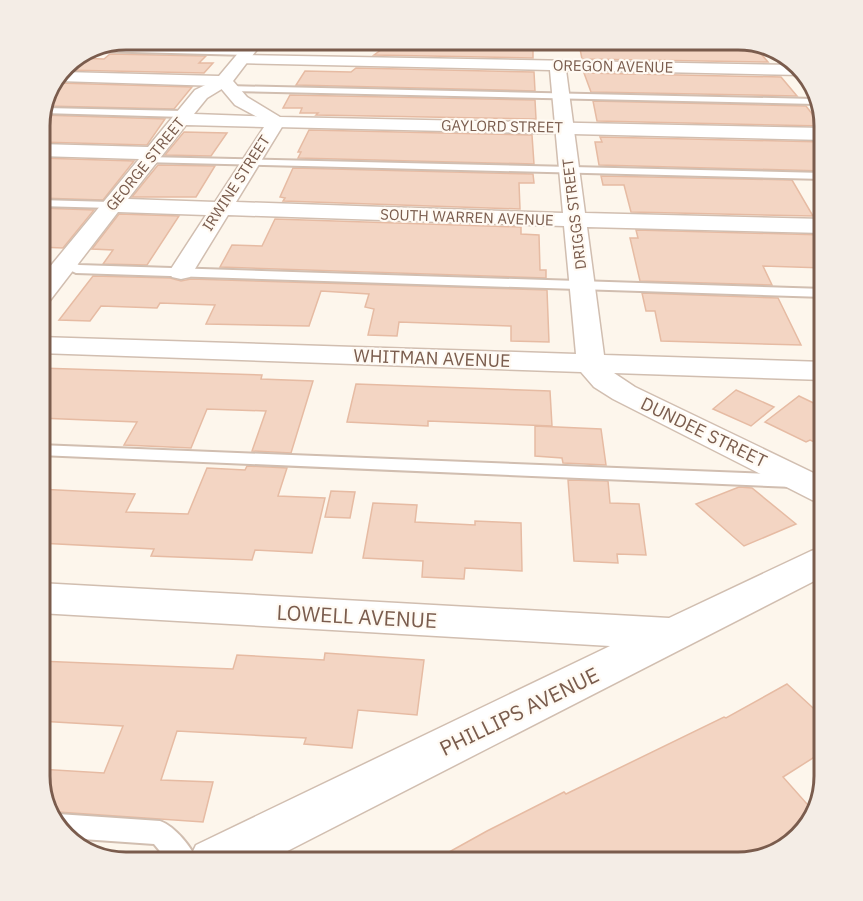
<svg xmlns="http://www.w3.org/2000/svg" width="863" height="901" font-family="'IBM Plex Sans',sans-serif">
	<rect width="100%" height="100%" fill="#fdf6ec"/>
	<g fill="#f3d5c3" stroke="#e6bba3" stroke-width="1.5">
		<polygon points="513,39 533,39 533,58 374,55 385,47"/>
		<polygon points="578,39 684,39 715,47 756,48 768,62 582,59"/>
		<polygon points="110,54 206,56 199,63 213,63 204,73 64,70 68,61 75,58 104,59"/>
		<polygon points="356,68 534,72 535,91 296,85 305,71 351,72"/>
		<polygon points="584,73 781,77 797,96 591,92"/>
		<polygon points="57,83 58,83 192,87 174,109 46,106"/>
		<polygon points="290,95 535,100 536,119 316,115 318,113 300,113 302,108 283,108"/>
		<polygon points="593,101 806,106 813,115 820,115 824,126 597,121"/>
		<polygon points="42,115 165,119 147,145 39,142 39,120"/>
		<polygon points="309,130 532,135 534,164 298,158 301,152 298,152"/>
		<polygon points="184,132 227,133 211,156 165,155"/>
		<polygon points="600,137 824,142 824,171 599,165 595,142 602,142"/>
		<polygon points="39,158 134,161 103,200 39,198"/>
		<polygon points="158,165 215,166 196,197 132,197"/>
		<polygon points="293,168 533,174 534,183 519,183 520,209 283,201 285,198 280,197"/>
		<polygon points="601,176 792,180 813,216 631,212 624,185 603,185"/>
		<polygon points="39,208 94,210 63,248 39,247"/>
		<polygon points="119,214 179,216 147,265 103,264 113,250 92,249"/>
		<polygon points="275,219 521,227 521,234 539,235 540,270 546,270 546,278 220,267 232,245 262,246"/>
		<polygon points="636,230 824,235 824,268 763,266 772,285 640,281 630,238 638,238"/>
		<polygon points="93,276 170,278 181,281 191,279 547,290 549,342 511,341 511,326 399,322 397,336 368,335 374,309 365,307 369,294 321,291 309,326 206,324 215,305 160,303 157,308 101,306 90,321 59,320"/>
		<polygon points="642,293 778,298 801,345 661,341 655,311 646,311"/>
		<polygon points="39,368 262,375 261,379 313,381 291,453 252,451 266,411 207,409 191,448 124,445 137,422 39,418"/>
		<polygon points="356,384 550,391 552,426 428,421 428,426 347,422"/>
		<polygon points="736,390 774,407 751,426 713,409"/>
		<polygon points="799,396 824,408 824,446 810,440 806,442 765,422"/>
		<polygon points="535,426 601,429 606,465 563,463 562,458 535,456"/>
		<polygon points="247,466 287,468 278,496 325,498 312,553 255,550 252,560 151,556 154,549 39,543 39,489 135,494 126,512 188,514 207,468 245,470"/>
		<polygon points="568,480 608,481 610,503 639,504 646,555 617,554 618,563 574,561"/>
		<polygon points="739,487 752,488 796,524 744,546 696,504"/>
		<polygon points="331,491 355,492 350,518 325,517"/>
		<polygon points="373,503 417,505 415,522 475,525 475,521 521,523 522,571 465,568 464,579 422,577 423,561 363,558"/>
		<polygon points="325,653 424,660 417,715 358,710 352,748 304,744 306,738 177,731 161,780 213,782 203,822 58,812 53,814 39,775 39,769 104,773 123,726 39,721 39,661 233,669 237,655 324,660"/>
		<polygon points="787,684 824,718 824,751 783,777 815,813 794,841 737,862 431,862 487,831 564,792 566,794 724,717 726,718"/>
	</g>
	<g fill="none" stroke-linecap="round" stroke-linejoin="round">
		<g stroke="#d1beb0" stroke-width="4">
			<g id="service">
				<polygon points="103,48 248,51 252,53 248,55 94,51"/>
				<polygon points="227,86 814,99 816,104 230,91 227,90"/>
				<polygon points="45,108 184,111 188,114 184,117 42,113"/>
				<polygon points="146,157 824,173 824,179 142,162 142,158"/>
				<polygon points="39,200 111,202 116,205 111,208 39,206"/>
				<polygon points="65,259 79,265 824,289 824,297 76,273 61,266 61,260"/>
				<polygon points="39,445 793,475 799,477 802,481 799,485 793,487 39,455"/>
				<path d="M58,814L160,821C176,827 191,847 198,862H169L154,844L68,838L60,832L54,816Z"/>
			</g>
		</g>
		<g stroke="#d1beb0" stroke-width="3">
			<g id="minor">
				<path d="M242,55L795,65L803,69V75L566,70L585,213L824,219V233L587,227L604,355L824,362V380L614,373L635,387L824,478V503L812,500L613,399L594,387L581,372L39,353V337L576,354L564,226L228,215L190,277L181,279L172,277L169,272L206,215L118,212L48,303L39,305V280L139,159L39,156V144L148,147L195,90L224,76L232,81L230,84L207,98L194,114L276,117L282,118L285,122L236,202L563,213L550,70L237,63L234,60L237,57ZM186,125L264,127L215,202L128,199Z"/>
				<polygon points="824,547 824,576 266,862 188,862 196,845 610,646 39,613 39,583 669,618 811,551"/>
			</g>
		</g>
		<g stroke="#d1beb0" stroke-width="3">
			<polygon id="tertiary" points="250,39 265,39 233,81 247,97 280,117 824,128 824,140 276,127 235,105 219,86 58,81 63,72 219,76"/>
		</g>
		<use href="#service" fill="#fff" fill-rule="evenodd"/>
		<use href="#minor" fill="#fff" fill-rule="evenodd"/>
		<use href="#tertiary" fill="#fff" fill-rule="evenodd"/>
	</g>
	<g text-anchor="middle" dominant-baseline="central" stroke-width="4.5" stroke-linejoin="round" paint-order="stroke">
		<g font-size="15" fill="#7a5c4d" stroke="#fffaf3">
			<text transform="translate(613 66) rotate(1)">OREGON AVENUE</text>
			<text transform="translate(502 126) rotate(1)">GAYLORD STREET</text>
			<text transform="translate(145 164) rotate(-51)">GEORGE STREET</text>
			<text transform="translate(236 183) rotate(-57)">IRWINE STREET</text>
			<text transform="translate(574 214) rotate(-97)">DRIGGS STREET</text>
			<text transform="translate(467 217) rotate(2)">SOUTH WARREN AVENUE</text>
		</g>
		<g font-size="18" fill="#7a5c4d" stroke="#fffaf3">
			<text transform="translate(432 358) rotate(2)">WHITMAN AVENUE</text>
			<text transform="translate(704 432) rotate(26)">DUNDEE STREET</text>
		</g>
		<g font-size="21" fill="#7a5c4d" stroke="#fffaf3">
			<text transform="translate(357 616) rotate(3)">LOWELL AVENUE</text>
			<text transform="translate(519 711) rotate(-26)">PHILLIPS AVENUE</text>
		</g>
	</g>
	<path d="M0 0H863V901H0ZM126 50H738A76 76 0 0 1 814 126V776A76 76 0 0 1 738 852H126A76 76 0 0 1 50 776V126A76 76 0 0 1 126 50Z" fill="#f4ede6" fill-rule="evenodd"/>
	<path fill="none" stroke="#7a5c4d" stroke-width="3" d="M126 50H738A76 76 0 0 1 814 126V776A76 76 0 0 1 738 852H126A76 76 0 0 1 50 776V126A76 76 0 0 1 126 50Z"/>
</svg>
